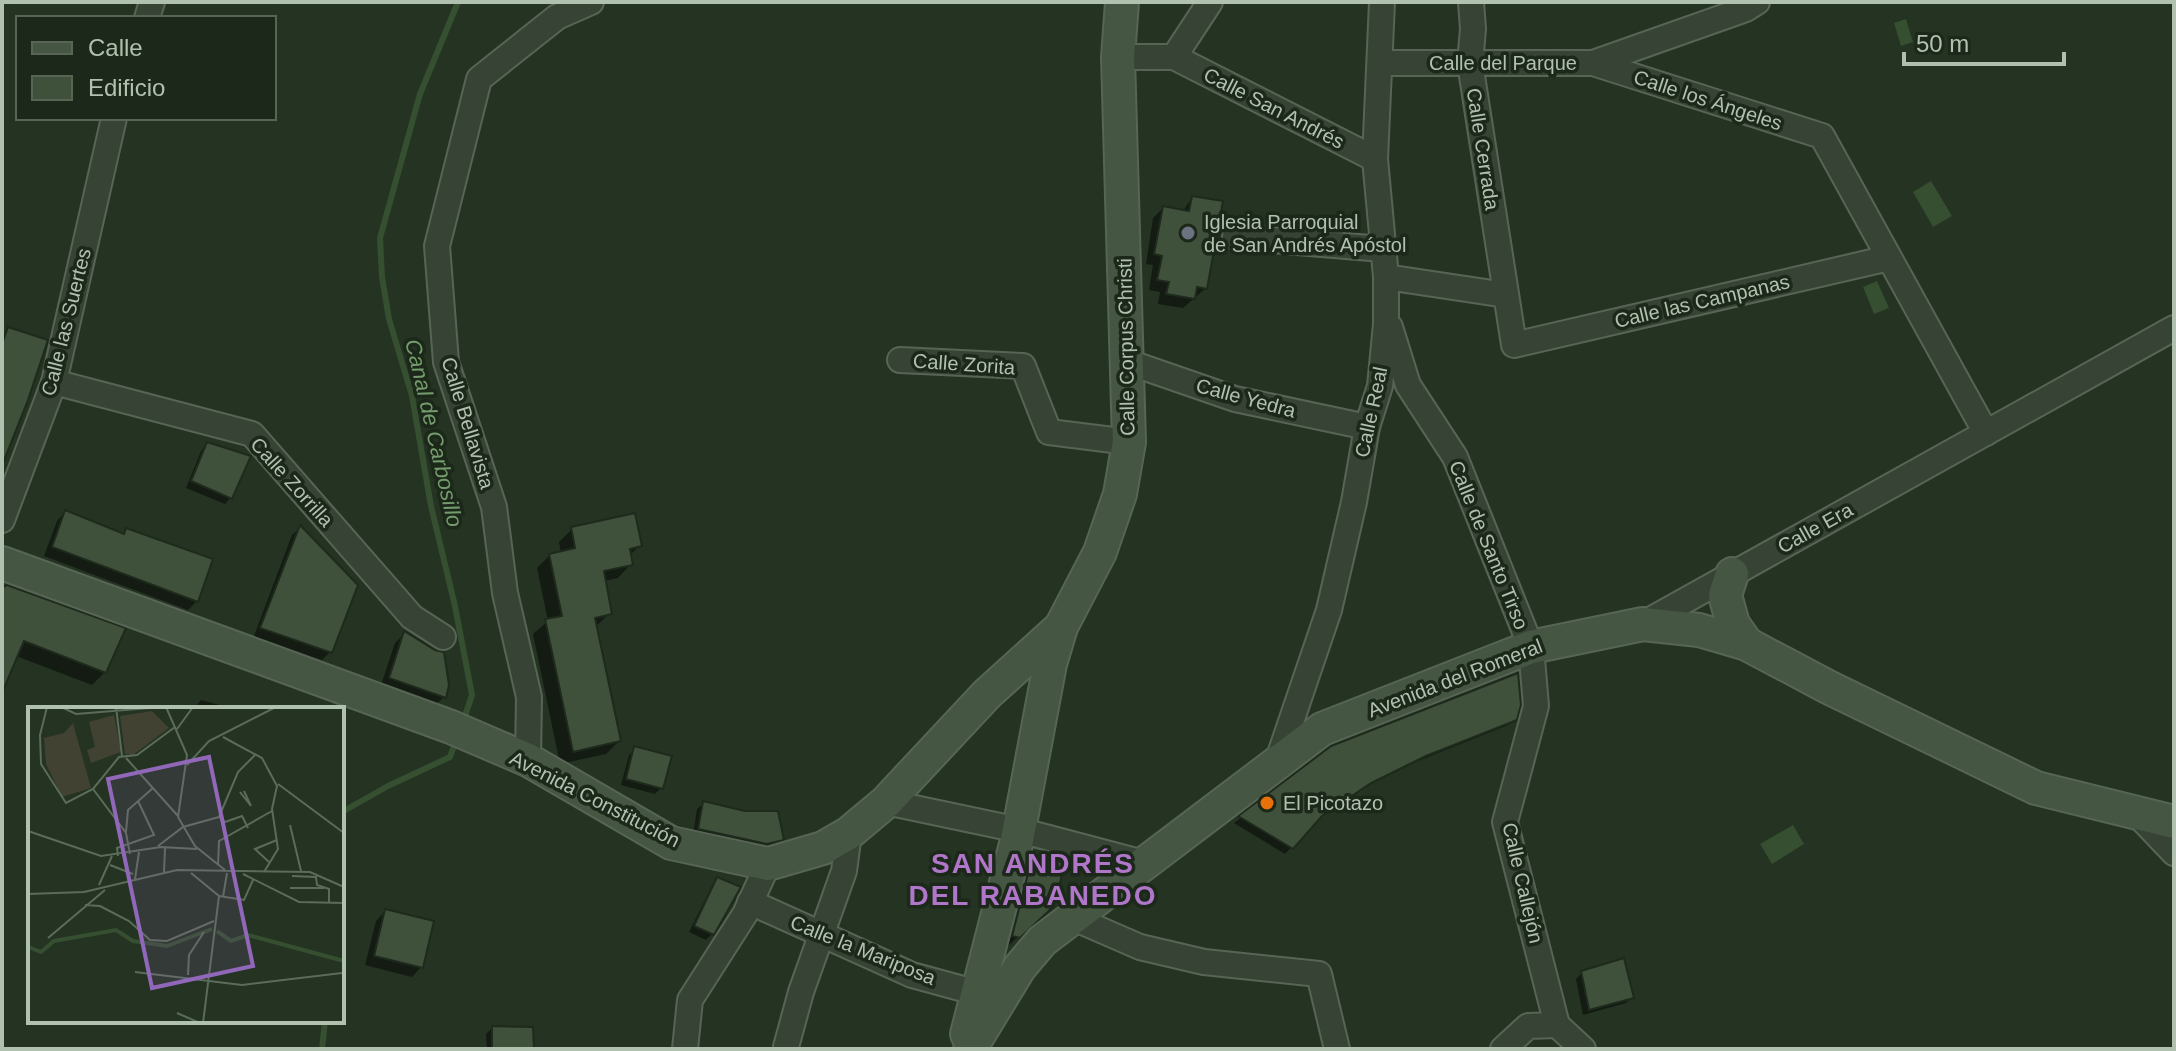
<svg xmlns="http://www.w3.org/2000/svg" width="2176" height="1051" font-family="Arial,sans-serif">
	<rect width="100%" height="100%" fill="#243322"/>
	<g fill="#354f30">
		<polygon points="1906,19 1913,42 1901,46 1894,23"/>
		<polygon points="1931,181 1952,216 1933,227 1913,192"/>
		<polygon points="1877,281 1889,308 1874,314 1863,287"/>
		<polygon points="1793,825 1804,844 1772,864 1760,844"/>
	</g>
	<g fill="#0007">
		<polygon points="1192,198 1206,288 1183,308 1158,304 1160,292 1149,290 1153,265 1146,264 1153,218 1163,208 1182,212"/>
		<polygon points="8,330 45,342 2,462 2,336"/>
		<polygon points="207,444 231,497 225,504 186,488 201,451"/>
		<polygon points="65,512 121,535 126,531 197,601 188,610 44,556 57,521"/>
		<polygon points="300,528 330,652 322,660 254,636 292,535"/>
		<polygon points="572,529 640,545 629,556 631,564 618,578 604,581 610,613 595,627 619,741 606,754 560,764 533,634 548,621 537,568 550,555 561,553 559,542"/>
		<polygon points="2,591 105,672 92,685 16,656 2,688"/>
		<polygon points="404,634 444,697 434,706 380,688 395,643"/>
		<polygon points="201,700 227,707 226,709 194,709"/>
		<polygon points="1515,719 1508,725 1418,761 1363,788 1316,820 1285,854 1234,823 1332,748"/>
		<polygon points="635,749 661,788 655,794 621,785 629,755"/>
		<polygon points="704,803 781,839 775,845 760,850 693,835 697,809"/>
		<polygon points="1034,856 1052,905 1008,946 1003,945 1024,866"/>
		<polygon points="718,880 712,934 706,940 689,932 712,886"/>
		<polygon points="385,911 421,967 412,977 365,965 376,921"/>
		<polygon points="1582,973 1632,997 1626,1003 1583,1015 1576,979"/>
		<polygon points="492,1028 531,1049 487,1049 486,1034"/>
	</g>
	<g fill="none" stroke-linecap="round" stroke-linejoin="round">
		<g stroke="#354f30" stroke-width="6">
			<polyline points="458,2 420,94 380,238 382,277 389,319 412,396 431,506 455,606 472,695 463,722"/>
			<polyline points="342,812 388,786 450,757 456,740"/>
			<polyline points="322,1049 325,1021"/>
		</g>
	</g>
	<g fill="#3f503b" stroke="#1e2a1c" stroke-width="2">
		<polygon points="1192,196 1223,201 1207,289 1197,287 1195,299 1166,294 1169,282 1157,280 1162,256 1154,254 1163,206 1189,211"/>
		<polygon points="8,327 48,340 28,400 3,463 2,344"/>
		<polygon points="207,442 251,456 232,499 191,481"/>
		<polygon points="65,510 124,534 126,528 213,559 198,602 52,547"/>
		<polygon points="635,513 642,546 630,549 633,565 604,571 612,614 595,618 621,741 573,752 545,619 562,616 549,554 575,548 571,527"/>
		<polygon points="300,525 358,585 332,653 260,628"/>
		<polygon points="7,585 126,628 106,673 24,641 2,693 2,588"/>
		<polygon points="404,631 435,650 444,652 449,685 446,698 389,678"/>
		<polygon points="1518,673 1521,705 1517,720 1426,756 1371,783 1322,816 1293,849 1238,816 1331,746"/>
		<polygon points="634,746 672,756 663,789 626,779"/>
		<polygon points="703,801 745,811 778,811 784,840 767,844 698,829"/>
		<polygon points="1033,854 1065,863 1054,906 1020,938 1012,936"/>
		<polygon points="717,877 741,887 714,935 694,926"/>
		<polygon points="385,909 434,921 423,968 374,956"/>
		<polygon points="1624,958 1634,998 1589,1010 1581,971"/>
		<polygon points="492,1026 533,1027 534,1049 492,1049"/>
	</g>
	<g fill="none" stroke-linecap="round" stroke-linejoin="round">
		<g stroke="#576555" stroke-width="28">
			<g id="street">
				<polyline points="1471,2 1473,29 1470,63 1514,345 1889,258"/>
				<polyline points="147,18 152,2"/>
				<polyline points="1118,57 1174,57 1375,159"/>
				<polyline points="1174,57 1210,2"/>
				<polyline points="1381,63 1593,63 1746,9 1757,2"/>
				<polyline points="1593,63 1822,136 1986,433"/>
				<polyline points="1235,237 1383,249"/>
				<polyline points="1386,277 1506,295"/>
				<polyline points="1390,327 1408,385 1455,457 1531,647 1536,706 1505,822 1557,1025"/>
				<polyline points="900,360 1023,366 1049,432 1129,442"/>
				<polyline points="1128,362 1235,399 1367,427"/>
				<polyline points="54,382 252,434 412,617 443,637"/>
				<polyline points="2,520 54,382 114,118"/>
				<polyline points="1643,624 2174,328"/>
				<polyline points="528,760 529,697 505,593 494,507 446,362 437,246 479,79 557,17 591,2"/>
				<polyline points="1277,763 1329,610 1354,502 1367,427 1380,386 1386,324 1386,277 1375,159 1382,2"/>
				<polyline points="886,802 1019,830 1144,863"/>
				<polyline points="2136,813 2174,853"/>
				<polyline points="750,902 912,975 978,993"/>
				<polyline points="1071,917 1140,947 1204,962 1319,974 1337,1049"/>
				<polyline points="1557,1025 1583,1049"/>
				<polyline points="786,1047 801,992 844,871 849,833"/>
				<polyline points="685,1049 690,1000 745,914 768,864"/>
				<polyline points="1503,1049 1528,1026 1557,1025"/>
			</g>
		</g>
		<g stroke="#576555" stroke-width="36">
			<g id="secondary">
				<polyline points="2,563 451,727 528,760 671,843 768,864 823,848 849,833 886,802 987,694 1061,627"/>
				<polyline points="1732,574 1725,595 1733,624 1747,644"/>
				<polyline points="967,1034 1017,840 1050,664 1061,627 1100,552 1120,494 1129,442 1118,57 1122,2"/>
				<polyline points="970,1049 1020,967 1042,941 1322,729 1531,647 1643,624 1699,630 1747,644 1828,687 2036,788 2174,822"/>
			</g>
		</g>
		<use href="#street" stroke="#374435" stroke-width="24"/>
		<use href="#secondary" stroke="#455643" stroke-width="32"/>
	</g>
	<circle fill="#6b7280" stroke="#1c281a" stroke-width="3" cx="1188" cy="233" r="8"/>
	<circle fill="#e8710a" stroke="#1c281a" stroke-width="3" cx="1267" cy="803" r="8"/>
	<g text-anchor="middle" dominant-baseline="central" stroke-width="7" stroke-linejoin="round" paint-order="stroke">
		<g font-size="20" fill="#b1c1af" stroke="#1c281a">
			<text x="1503" y="63">Calle del Parque</text>
			<text transform="translate(1708 100) rotate(18)">Calle los Ángeles</text>
			<text transform="translate(1274 108) rotate(27)">Calle San Andrés</text>
			<text transform="translate(1483 149) rotate(81)">Calle Cerrada</text>
			<text transform="translate(1702 301) rotate(-13)">Calle las Campanas</text>
			<text transform="translate(66 322) rotate(-76)">Calle las Suertes</text>
			<text transform="translate(1126 347) rotate(-91)">Calle Corpus Christi</text>
			<text transform="translate(964 364) rotate(4)">Calle Zorita</text>
			<text transform="translate(1246 398) rotate(15)">Calle Yedra</text>
			<text transform="translate(1371 412) rotate(-78)">Calle Real</text>
			<text transform="translate(468 423) rotate(73)">Calle Bellavista</text>
			<text transform="translate(292 482) rotate(48)">Calle Zorrilla</text>
			<text transform="translate(1815 528) rotate(-29)">Calle Era</text>
			<text transform="translate(1489 545) rotate(68)">Calle de Santo Tirso</text>
			<text transform="translate(1455 678) rotate(-21)">Avenida del Romeral</text>
			<text transform="translate(595 799) rotate(27)">Avenida Constitución</text>
			<text transform="translate(1523 883) rotate(77)">Calle Callejón</text>
			<text transform="translate(863 950) rotate(22)">Calle la Mariposa</text>
		</g>
		<g font-size="20" fill="#b1c1af" stroke="#1c281a" text-anchor="start">
			<text x="1204" y="222">Iglesia Parroquial<tspan x="1204" dy="23">de San Andrés Apóstol</tspan></text>
			<text x="1283" y="803">El Picotazo</text>
		</g>
		<g font-size="22" font-style="italic" fill="#749c6c" stroke="#1c281a">
			<text transform="translate(434 433) rotate(77)">Canal de Carbosillo</text>
		</g>
		<g font-size="28" font-weight="bold" letter-spacing="2" fill="#b076ca" stroke="#1c281a">
			<text x="1033" y="863">SAN ANDRÉS<tspan x="1033" dy="32">DEL RABANEDO</tspan></text>
		</g>
	</g>
	<g transform="translate(28 707)">
		<rect width="316" height="316" fill="#243322"/>
		<path d="M124,4L141,21L105,48L97,47L92,9ZM86,8L93,45L63,56L59,43L67,40L61,15ZM45,16L63,81L34,90L18,57L16,31L36,26Z" fill="#414231"/>
		<path fill="none" stroke="#354f30" stroke-width="4" d="M189,224L203,234L220,228L316,254M0,240L13,245L26,234L88,223L105,234L139,239L184,222"/>
		<path fill="none" stroke="#5c6c5a" stroke-width="2" d="M19,0L12,28L13,57L38,96L65,82L91,50L109,48L147,20M33,0L48,7L134,0M88,0L94,49M138,0L159,48L150,110L167,139L197,163M149,22L165,0M195,30L234,51L249,79L244,102L250,142L236,165M98,51L150,109M159,58L181,34L248,0M250,77L316,126M65,82L98,126L102,147M212,85L223,99L216,84M191,110L210,65L227,48M191,110L197,115L214,109L220,121M262,118L273,164M0,124L73,149L133,140L169,142M98,125L100,103L125,81M130,139L155,120L191,110M90,149L89,141L126,128L110,94M241,155L227,142L249,133M82,158L105,167M190,158L191,134L244,104M136,165L137,141M163,166L191,189L175,316M215,167L271,195L316,196M264,169L288,170L289,178L301,182V196M107,172L111,145M71,178L84,149M262,181H296M0,187L56,185L149,163L282,165L316,180M191,189L216,193L225,173M195,190L199,166M57,198L72,199L101,214L122,233L139,234L186,214M20,231L77,183M107,265L214,278L314,266M160,268L161,248L176,225M149,306L172,316"/>
		<path fill="#9168b9" fill-opacity="0.15" stroke="#9168b9" stroke-width="4" d="M181,50L225,259L124,281L80,72Z"/>
		<rect width="316" height="316" fill="none" stroke="#b1c1af" stroke-width="4"/>
	</g>
	<rect width="2176" height="1051" fill="none" stroke="#b1c1af" stroke-width="8"/>
	<rect x="16" y="16" width="260" height="104" fill="#1c281a" stroke="#586556" stroke-width="2"/>
	<rect x="32" y="42" width="40" height="12" fill="#455643" stroke="#586556" stroke-width="2"/>
	<text x="88" y="56" font-size="24" fill="#b1c1af">Calle</text>
	<rect x="32" y="76" width="40" height="24" fill="#3f503b" stroke="#586556" stroke-width="2"/>
	<text x="88" y="96" font-size="24" fill="#b1c1af">Edificio</text>
	<path d="M1904 52v12h160v-12" fill="none" stroke="#b1c1af" stroke-width="4"/>
	<text x="1916" y="52" font-size="24" fill="#b1c1af" stroke="#1c281a" stroke-width="6" paint-order="stroke">50 m</text>
</svg>
